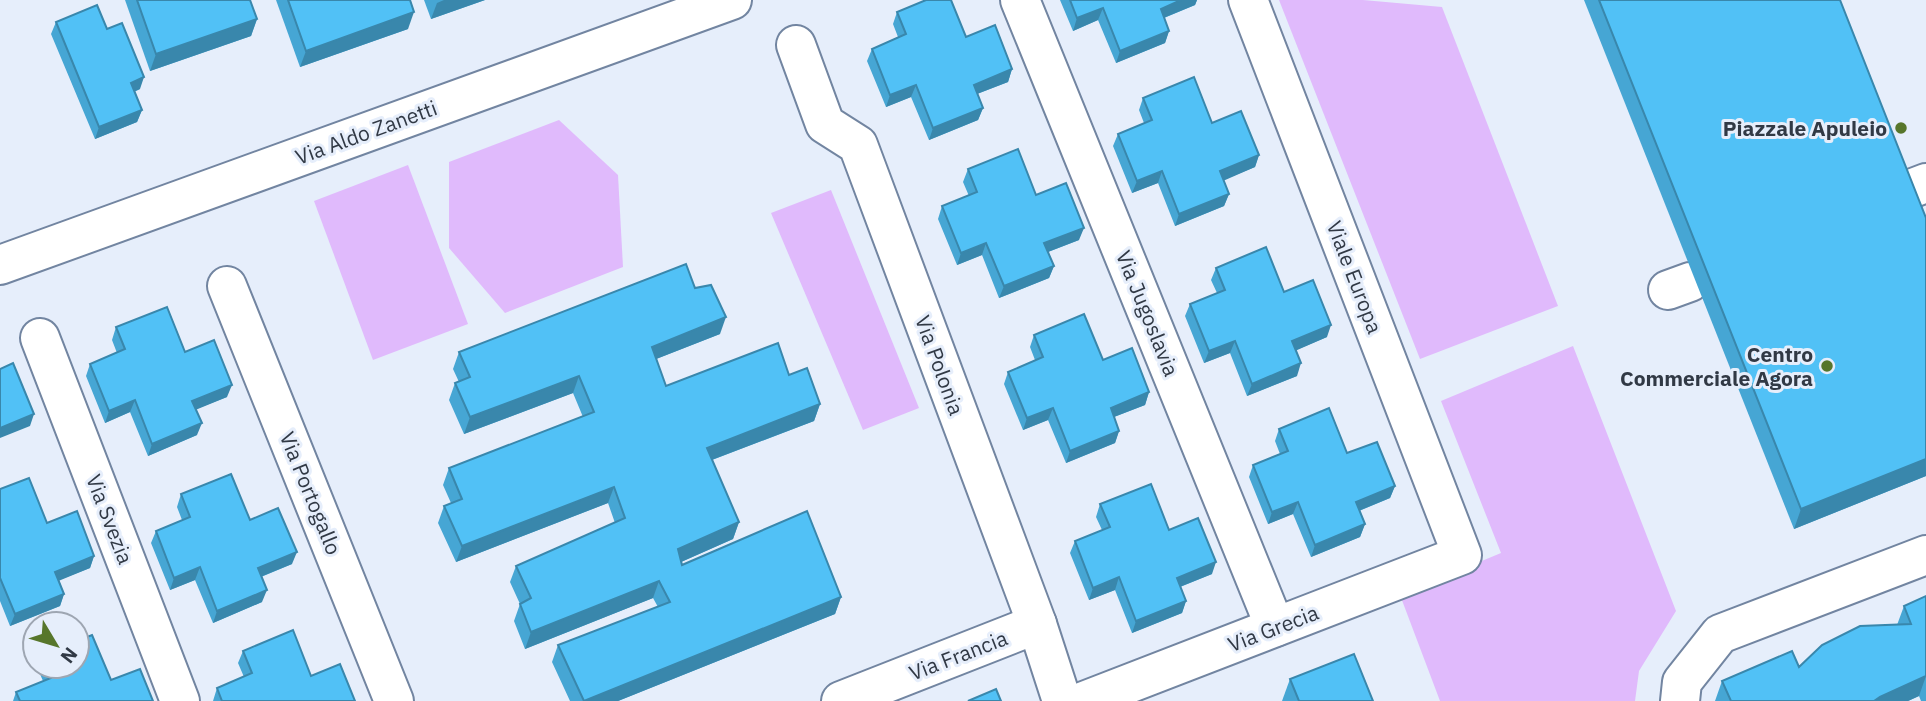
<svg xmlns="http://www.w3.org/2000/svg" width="1926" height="701" font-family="'IBM Plex Sans',sans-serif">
	<rect width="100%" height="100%" fill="#e6eefb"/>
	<g fill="#e0bafc">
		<polygon points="1279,0 1363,0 1442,7 1558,306 1420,359"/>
		<polygon points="559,120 618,175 623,267 505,313 449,248 449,162"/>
		<polygon points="408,165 468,324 373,360 314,201"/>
		<polygon points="831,190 919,408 863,430 771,213"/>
		<polygon points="1573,346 1676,611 1639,671 1635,701 1440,701 1400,595 1501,553 1441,401"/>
	</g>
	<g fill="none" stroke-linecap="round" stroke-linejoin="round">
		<g stroke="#7285a1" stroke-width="42">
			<g id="street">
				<polyline points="1020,0 1275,627"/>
				<polyline points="796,45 825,124 858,145 1037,624 1062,701"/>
				<polyline points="1905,191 1926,183"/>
				<polyline points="0,265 732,0"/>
				<polyline points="227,286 394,701"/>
				<polyline points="1668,290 1690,282"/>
				<polyline points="40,338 180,701"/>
				<polyline points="841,701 1037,624"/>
				<polyline points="1084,701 1462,555 1248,0"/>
				<polyline points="1680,701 1682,682 1720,634 1926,555"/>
			</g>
		</g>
		<use href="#street" stroke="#fff" stroke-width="38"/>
	</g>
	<g fill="#46a6d4">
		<polygon points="125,0 250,0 257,19 251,36 150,71"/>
		<polygon points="276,0 410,0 408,29 300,67"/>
		<polygon points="424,0 485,0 431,19"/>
		<polygon points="1060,0 1197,0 1195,5 1164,18 1169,31 1165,43 1116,63 1098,20 1073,31"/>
		<polygon points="1584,0 1840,0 1926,218 1926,476 1794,529"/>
		<polygon points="897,12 966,37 1012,69 1008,82 977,94 983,108 978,120 929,140 911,97 886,107 867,61 872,49 898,37 893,24"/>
		<polygon points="56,22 140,89 134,92 142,110 137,122 95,139 51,34"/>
		<polygon points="1143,98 1212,123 1259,155 1255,167 1223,180 1229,194 1224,206 1175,226 1158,183 1132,193 1113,146 1118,134 1144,123 1139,110"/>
		<polygon points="968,169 1036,195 1079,240 1048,252 1054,266 1049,278 999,298 982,255 957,265 938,219 942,206 969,196 963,182"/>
		<polygon points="1216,268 1284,292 1327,337 1296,350 1297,376 1247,396 1230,353 1204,363 1185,316 1190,304 1217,293 1211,280"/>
		<polygon points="695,288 720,334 656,359 666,386 789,375 820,404 814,421 712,460 739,522 733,539 681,562 682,565 841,597 835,614 618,701 570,701 552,662 558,645 658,607 653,598 525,649 514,621 520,604 510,582 516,566 615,523 608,503 456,562 438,523 444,506 451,503 443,485 449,468 583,417 573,393 464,434 449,400 455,383 459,382 453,369 459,352"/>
		<polygon points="116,327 185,352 227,397 196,409 197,435 148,456 130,412 105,423 86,376 90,364 117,353 112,340"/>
		<polygon points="1034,335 1103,360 1149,392 1145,405 1114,417 1119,431 1115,443 1066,463 1048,420 1023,430 1004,384 1008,372 1035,360 1030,347"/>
		<polygon points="1279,429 1347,453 1395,486 1390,498 1359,511 1365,524 1360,537 1311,557 1293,514 1268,524 1249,477 1253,465 1280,454 1275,441"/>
		<polygon points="0,489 94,556 90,568 59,580 64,594 60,606 10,626 0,601"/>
		<polygon points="181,494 250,520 292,564 261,577 262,602 213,623 195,580 170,590 151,543 156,531 182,520 177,507"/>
		<polygon points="1100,504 1169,530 1212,574 1180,587 1186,601 1182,613 1132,633 1115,590 1089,600 1070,553 1075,541 1102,530 1096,517"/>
		<polygon points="1926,596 1926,701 1921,701 1919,696 1908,701 1715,701 1722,681 1799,667 1897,625 1904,606"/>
		<polygon points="243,651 311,676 355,701 213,701 217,688 244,677 238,663"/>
		<polygon points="38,666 77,666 111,680 153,701 13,701 16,692 43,681 37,667"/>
		<polygon points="1290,679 1373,701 1282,701"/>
	</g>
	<g fill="#3987ac">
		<polygon points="444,0 485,0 431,19 437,3"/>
		<polygon points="1181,0 1197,0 1195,5 1156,21 1161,9"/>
		<polygon points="1103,8 1098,20 1073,31 1077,18"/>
		<polygon points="414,12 408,29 300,67 306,51"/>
		<polygon points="257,19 251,36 150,71 156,54"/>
		<polygon points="1169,31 1165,43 1116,63 1120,51"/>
		<polygon points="1012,69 1008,82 969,97 974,85"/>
		<polygon points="144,77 140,89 126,95 131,83"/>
		<polygon points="916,85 911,97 886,107 890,95"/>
		<polygon points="983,108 978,120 929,140 933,128"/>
		<polygon points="142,110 137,122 95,139 99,127"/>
		<polygon points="1259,155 1255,167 1216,184 1220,171"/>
		<polygon points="1162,171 1158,183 1132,193 1137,181"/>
		<polygon points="1229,194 1224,206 1175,226 1179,214"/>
		<polygon points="1084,228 1079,240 1040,255 1044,243"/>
		<polygon points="986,243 982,255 957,265 961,253"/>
		<polygon points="1054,266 1049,278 999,298 1004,286"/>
		<polygon points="726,317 720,334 646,363 652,347"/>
		<polygon points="1331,325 1327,337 1288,354 1292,341"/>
		<polygon points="1235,341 1230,353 1204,363 1209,351"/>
		<polygon points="1301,363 1297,376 1247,396 1252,384"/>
		<polygon points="579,376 573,393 464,434 470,417"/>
		<polygon points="232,385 227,397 188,413 192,401"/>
		<polygon points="1149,392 1145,405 1106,420 1111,408"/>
		<polygon points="135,400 130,412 105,423 109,411"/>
		<polygon points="820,404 814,421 701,464 707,448"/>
		<polygon points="1053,408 1048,420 1023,430 1027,418"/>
		<polygon points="34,414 30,426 0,438 0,428"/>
		<polygon points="202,423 197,435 148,456 152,444"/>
		<polygon points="1119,431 1115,443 1066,463 1070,451"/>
		<polygon points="1926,459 1926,476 1794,529 1801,509"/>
		<polygon points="1395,486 1390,498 1351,514 1356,502"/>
		<polygon points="614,487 608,503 456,562 462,546"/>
		<polygon points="1298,502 1293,514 1268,524 1272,512"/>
		<polygon points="739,522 733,539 672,566 678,549"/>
		<polygon points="1365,524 1360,537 1311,557 1315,545"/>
		<polygon points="297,552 292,564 253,580 258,568"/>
		<polygon points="94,556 90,568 51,584 55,572"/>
		<polygon points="1216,562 1212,574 1172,590 1177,578"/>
		<polygon points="200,567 195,580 170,590 174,578"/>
		<polygon points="1119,577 1115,590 1089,600 1093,588"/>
		<polygon points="659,581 653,598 525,649 531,632"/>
		<polygon points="267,590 262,602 213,623 217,611"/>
		<polygon points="64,594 60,606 10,626 15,614"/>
		<polygon points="841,597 835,614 618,701 584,701"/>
		<polygon points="1186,601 1182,613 1132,633 1136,621"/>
		<polygon points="1926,676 1919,696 1908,701 1874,701 1880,697"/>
	</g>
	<g fill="#51c1f6" stroke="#3987ac" stroke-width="2">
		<polygon points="137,0 250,0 257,19 156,54"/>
		<polygon points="288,0 410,0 414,12 306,51"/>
		<polygon points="926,0 951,0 966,37 995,25 1012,69 974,85 983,108 933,128 916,85 890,95 872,49 906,34 897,12"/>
		<polygon points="1070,0 1181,0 1161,9 1169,31 1120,51 1103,8 1077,18"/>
		<polygon points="1599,0 1840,0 1926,218 1926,459 1801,509"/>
		<polygon points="97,5 107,29 122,23 144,77 131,83 142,110 99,127 56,22"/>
		<polygon points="1194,77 1212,123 1241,111 1259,155 1220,171 1229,194 1179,214 1162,171 1137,181 1118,134 1152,120 1143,98"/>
		<polygon points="1018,149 1036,195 1066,183 1084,228 1044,243 1054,266 1004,286 986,243 961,253 942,206 977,192 968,169"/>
		<polygon points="1266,247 1284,292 1313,280 1331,325 1292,341 1301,363 1252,384 1235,341 1209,351 1190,304 1225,290 1216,268"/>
		<polygon points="686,264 695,288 711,285 726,317 652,347 666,386 778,343 789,375 807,368 820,404 707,448 739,522 678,549 682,565 807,511 841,597 584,701 558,645 670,602 659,581 531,632 520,604 531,598 516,566 625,518 614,487 462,546 444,506 462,499 449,468 594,412 579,376 470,417 455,383 470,377 459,352"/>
		<polygon points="167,307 185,352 214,340 232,385 192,401 202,423 152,444 135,400 109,411 90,364 125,349 116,327"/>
		<polygon points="1084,314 1103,360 1132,348 1149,392 1111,408 1119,431 1070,451 1053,408 1027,418 1008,372 1043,357 1034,335"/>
		<polygon points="13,363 34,414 0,428 0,369"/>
		<polygon points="1329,408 1347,453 1377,442 1395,486 1356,502 1365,524 1315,545 1298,502 1272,512 1253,465 1288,451 1279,429"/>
		<polygon points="231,474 250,520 278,508 297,552 258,568 267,590 217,611 200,567 174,578 156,531 190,517 181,494"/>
		<polygon points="29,478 47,523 77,511 94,556 55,572 64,594 15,614 0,578 0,489"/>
		<polygon points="1151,484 1169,530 1198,518 1216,562 1177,578 1186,601 1136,621 1119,577 1093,588 1075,541 1110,527 1100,504"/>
		<polygon points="1926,596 1926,676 1880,697 1874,701 1731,701 1722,681 1792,651 1799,667 1822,645 1860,626 1911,624 1904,606"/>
		<polygon points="293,630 311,676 340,664 355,701 222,701 217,688 252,673 243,651"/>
		<polygon points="92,635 111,680 140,669 153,701 20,701 16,692 51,678 46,666 77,666 77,641"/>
		<polygon points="1354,654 1373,701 1299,701 1290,679"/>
		<polygon points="996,689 1001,701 968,701"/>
	</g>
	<g fill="#57762b" stroke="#e6eefb" stroke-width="2.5">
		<circle cx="1901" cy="128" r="7"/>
		<circle cx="1827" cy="366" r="7"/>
	</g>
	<g text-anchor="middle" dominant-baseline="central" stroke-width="6" stroke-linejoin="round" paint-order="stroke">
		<g font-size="21" font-weight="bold" fill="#313945" stroke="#e6eefb" text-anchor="end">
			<text x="1887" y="128">Piazzale Apuleio</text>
			<text x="1813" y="354">Centro<tspan x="1813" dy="24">Commerciale Agora</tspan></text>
		</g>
		<g font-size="21" fill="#313945" stroke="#e6eefb">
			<text transform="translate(366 132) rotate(-20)">Via Aldo Zanetti</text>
			<text transform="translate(1355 277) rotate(69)">Viale Europa</text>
			<text transform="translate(1148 313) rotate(68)">Via Jugoslavia</text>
			<text transform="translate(940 365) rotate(70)">Via Polonia</text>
			<text transform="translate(311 493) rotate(68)">Via Portogallo</text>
			<text transform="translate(110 519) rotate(69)">Via Svezia</text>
			<text transform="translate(1273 628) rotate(-21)">Via Grecia</text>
			<text transform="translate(958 655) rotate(-21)">Via Francia</text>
		</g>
	</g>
	<g transform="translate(56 645) rotate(128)"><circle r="33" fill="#e6eefb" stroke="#9ea6b2" stroke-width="2"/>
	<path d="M0-5L12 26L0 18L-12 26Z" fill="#57762b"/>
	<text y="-10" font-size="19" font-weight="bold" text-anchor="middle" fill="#313945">N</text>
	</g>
</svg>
